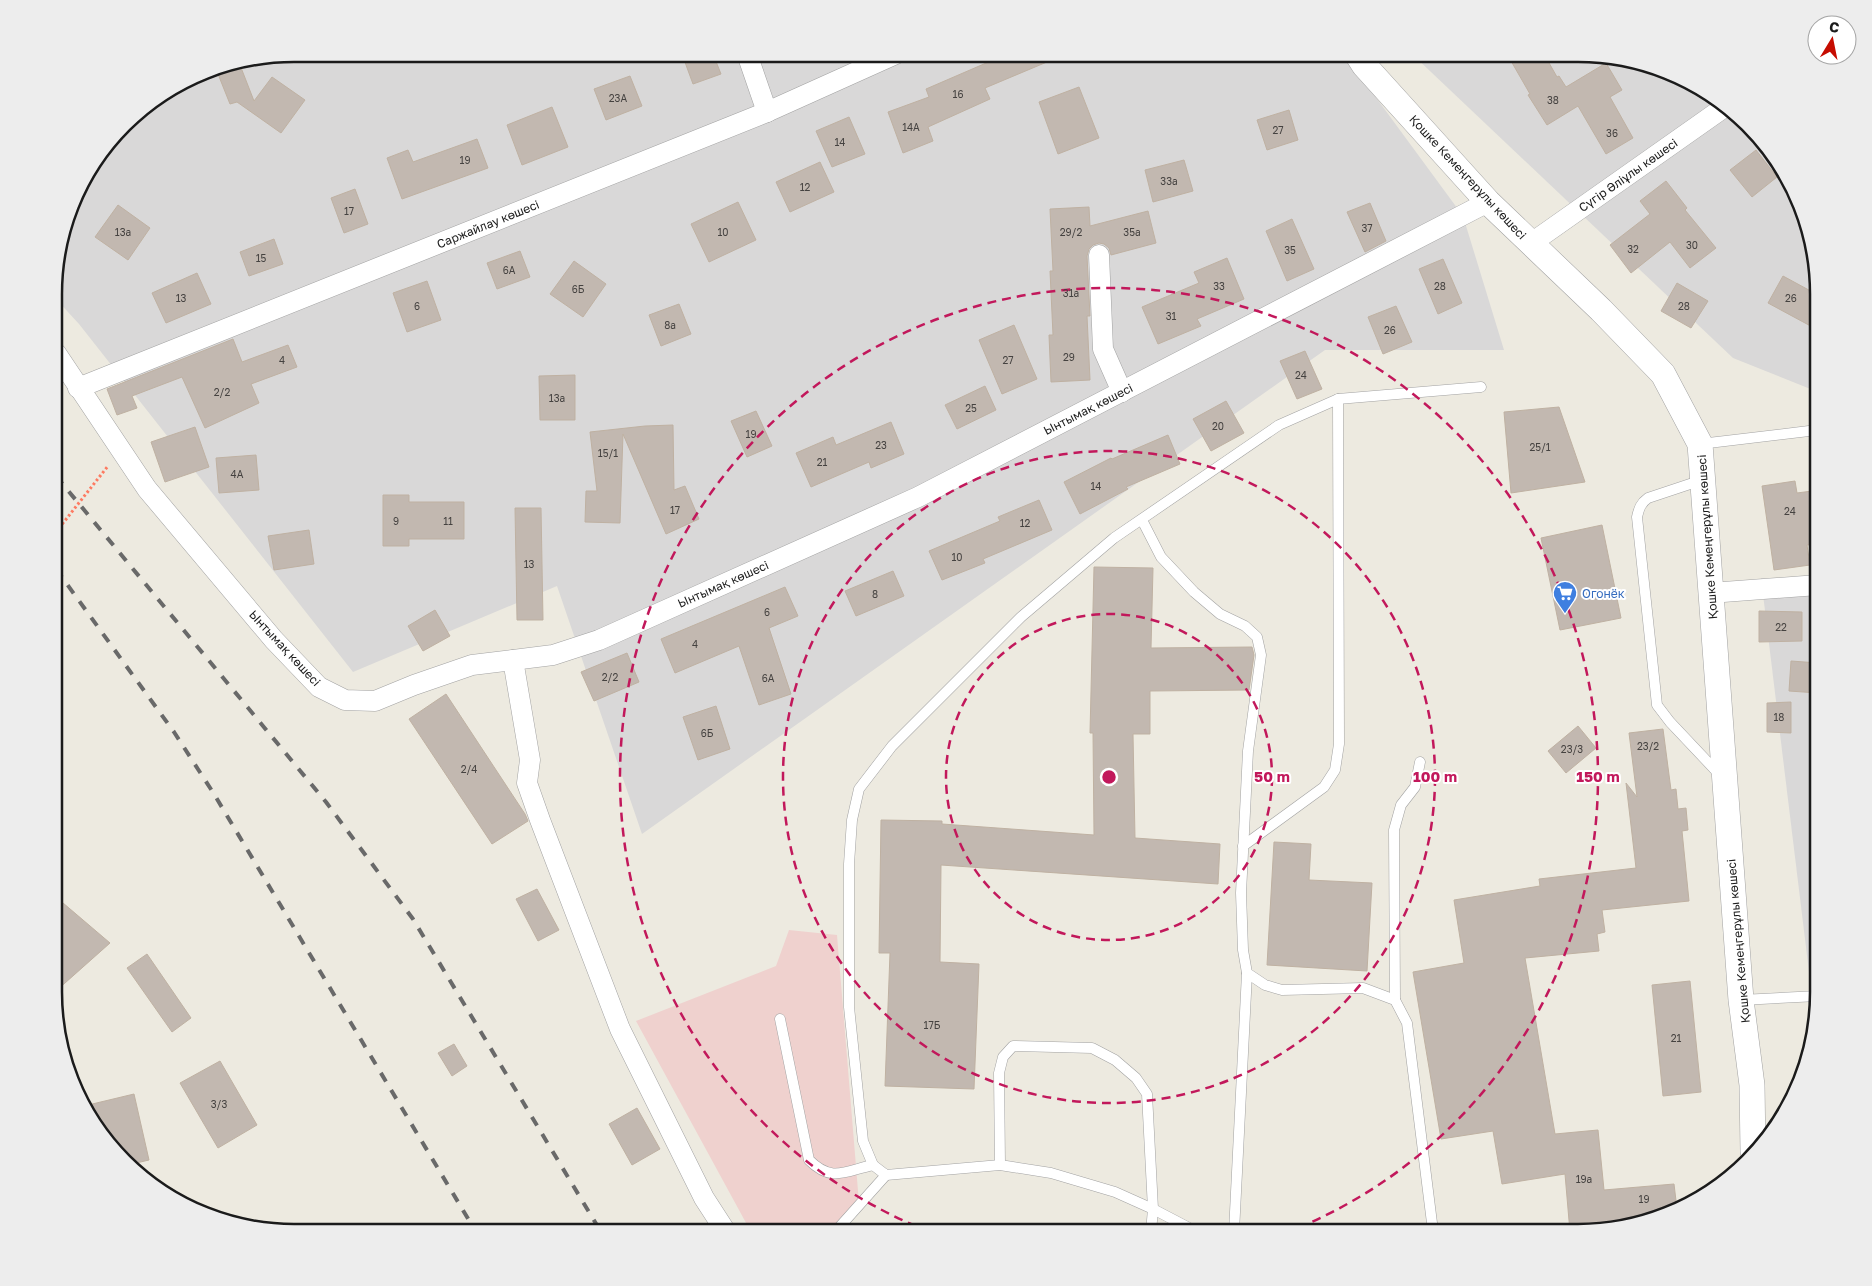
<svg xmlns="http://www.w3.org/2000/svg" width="1872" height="1286" font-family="'Golos Text',sans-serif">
	<rect width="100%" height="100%" fill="#edeae0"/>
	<g fill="#d9d8d8">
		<polygon points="295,54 1344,54 1463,216 1504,350 1325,350 642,834 557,586 353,672 79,324 56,299 56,264 79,188 136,114 203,72"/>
		<polygon points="1412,54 1593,54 1655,67 1724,103 1786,174 1818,279 1818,392 1733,358"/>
		<polygon points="1761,578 1818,587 1818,1007 1815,1021"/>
	</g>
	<polygon fill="#efd1ce" points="789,930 837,935 859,1203 829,1232 751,1232 636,1021 776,966"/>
	<g fill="#c2b8b0" stroke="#bfb1a2">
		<polygon points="682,54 713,54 721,74 693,84"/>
		<polygon points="1007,54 1066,54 985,88 990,99 928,127 933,141 903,153 888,112 929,97 926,89"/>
		<polygon points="1507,54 1544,54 1557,77 1559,76 1566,87 1606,63 1622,90 1610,97 1633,138 1606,154 1578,106 1547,125 1528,95 1530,94"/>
		<polygon points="240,65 254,101 272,77 305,100 281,133 237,102 230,104 216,69"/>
		<polygon points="630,76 642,106 606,120 594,89"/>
		<polygon points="1079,87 1099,138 1058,154 1039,102"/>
		<polygon points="552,107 568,147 522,165 507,125"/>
		<polygon points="1289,110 1298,140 1267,150 1257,120"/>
		<polygon points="849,117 865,154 832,167 816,131"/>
		<polygon points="477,139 488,168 402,199 387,158 408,150 413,162"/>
		<polygon points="1756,150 1777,177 1752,197 1730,170"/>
		<polygon points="1184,160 1193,191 1153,202 1145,170"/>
		<polygon points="820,162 834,192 790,212 776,182"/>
		<polygon points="1666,181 1687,208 1685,210 1716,248 1690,268 1670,242 1631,273 1610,245 1650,214 1640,201"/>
		<polygon points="355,189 368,224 344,233 331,198"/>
		<polygon points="738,202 756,240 709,262 691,224"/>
		<polygon points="1370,203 1386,241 1365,252 1347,212"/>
		<polygon points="118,205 150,228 128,260 95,237"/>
		<polygon points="1089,207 1090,226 1148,211 1156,243 1111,255 1109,248 1104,244 1099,243 1093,245 1089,249 1087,256 1090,316 1087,316 1090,380 1051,382 1049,335 1053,335 1050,271 1053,271 1050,209"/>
		<polygon points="1292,219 1314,269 1287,281 1266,231"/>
		<polygon points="274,239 283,264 249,276 240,252"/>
		<polygon points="520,251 530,277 497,289 487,263"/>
		<polygon points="1227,258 1244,299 1197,319 1201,326 1158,344 1142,307 1199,283 1194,272"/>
		<polygon points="1443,259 1462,303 1438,314 1419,269"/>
		<polygon points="574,261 606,284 583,317 550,294"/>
		<polygon points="197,273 211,304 166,323 152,293"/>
		<polygon points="1783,276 1818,295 1818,330 1768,303"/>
		<polygon points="427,281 441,320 407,332 393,293"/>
		<polygon points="1677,283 1708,301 1691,328 1661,311"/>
		<polygon points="679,304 691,334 661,346 649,315"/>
		<polygon points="1396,306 1412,342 1383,354 1368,317"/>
		<polygon points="1014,325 1037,379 1002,394 979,340"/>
		<polygon points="233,339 242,362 288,345 297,367 251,384 259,403 205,428 182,377 132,396 137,408 117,415 107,389"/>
		<polygon points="1305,351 1322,389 1297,399 1280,361"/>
		<polygon points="575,375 575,420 540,420 539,376"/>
		<polygon points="985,386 996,410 957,429 945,405"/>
		<polygon points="1226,401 1244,433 1211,451 1193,419"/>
		<polygon points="1559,407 1585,482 1511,493 1504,412"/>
		<polygon points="756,411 772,446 747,457 731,421"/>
		<polygon points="891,422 904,454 871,468 869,462 811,487 796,453 833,437 836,445"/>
		<polygon points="673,425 674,490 685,486 699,519 666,534 623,434 620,523 585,522 586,491 597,491 590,432 645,426"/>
		<polygon points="195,427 209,467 165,482 151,442"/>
		<polygon points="1168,435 1180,464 1126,487 1128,489 1080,514 1064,482 1111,458 1112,459"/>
		<polygon points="256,455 259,490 219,493 216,458"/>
		<polygon points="1795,481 1797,493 1812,491 1818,530 1818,544 1807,545 1810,565 1774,570 1762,486"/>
		<polygon points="383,495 409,495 409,502 464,502 464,539 409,539 409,546 383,546"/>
		<polygon points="1039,500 1052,530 983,559 985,563 942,580 929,551 1000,521 998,517"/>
		<polygon points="515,508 541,508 543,620 517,620"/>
		<polygon points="1602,525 1621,618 1560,630 1541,538"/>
		<polygon points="309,530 314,564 274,570 268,536"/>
		<polygon points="1094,567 1153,568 1151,648 1252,647 1254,655 1249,690 1150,691 1150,734 1133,734 1135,838 1220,844 1218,884 941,865 940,962 979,964 974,1089 885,1086 890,953 879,953 881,820 942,821 942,824 1094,835 1093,733 1090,733"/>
		<polygon points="893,571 904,596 856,616 845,591"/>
		<polygon points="785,587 798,616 769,628 791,694 759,705 739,646 675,673 661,639"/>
		<polygon points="435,610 450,636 423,651 408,626"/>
		<polygon points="1759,611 1802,612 1802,641 1759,642"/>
		<polygon points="627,653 639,682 594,701 581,672"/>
		<polygon points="1791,661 1818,663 1818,693 1789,691"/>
		<polygon points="446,694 525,814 528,821 492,844 409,719"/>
		<polygon points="1791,702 1791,733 1767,732 1767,703"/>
		<polygon points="716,706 730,749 698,760 683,717"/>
		<polygon points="1578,726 1596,748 1566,773 1548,751"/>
		<polygon points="1663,729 1671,790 1676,789 1678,809 1686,808 1688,830 1682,831 1689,901 1602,910 1605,932 1597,934 1599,951 1525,958 1555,1134 1598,1130 1604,1190 1674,1184 1677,1209 1578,1232 1570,1232 1565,1174 1502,1184 1493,1131 1441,1139 1413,972 1464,963 1454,900 1540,886 1539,879 1636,868 1626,783 1637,797 1629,733"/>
		<polygon points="1274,842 1311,844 1309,880 1372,883 1367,971 1267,965"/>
		<polygon points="537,889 559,930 538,941 516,899"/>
		<polygon points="56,897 110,943 56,991"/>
		<polygon points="147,954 191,1018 172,1032 127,968"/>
		<polygon points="1690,981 1701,1092 1663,1096 1652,985"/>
		<polygon points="454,1044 467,1066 452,1076 438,1053"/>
		<polygon points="220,1061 257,1125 218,1148 180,1083"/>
		<polygon points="134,1094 149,1160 132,1164 86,1112 84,1106"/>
		<polygon points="637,1108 660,1149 632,1165 609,1124"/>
	</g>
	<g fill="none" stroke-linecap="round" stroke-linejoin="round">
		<g stroke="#a2a2a2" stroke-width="11">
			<g id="service">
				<polyline points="1700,444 1809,431 1818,431"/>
				<path d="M1702,480L1648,498C1641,503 1639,508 1637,517L1657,705L1670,722L1720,775"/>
				<polyline points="1142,520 1161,557 1194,592 1220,614 1245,626 1257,637 1261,655 1248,751 1241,893 1243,950 1247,973 1265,985 1282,990 1363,988 1395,1000 1407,1023 1432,1223 1435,1232"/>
				<polyline points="1243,846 1324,787 1335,770 1339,744 1338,399"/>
				<polyline points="1395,1000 1394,830 1401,805 1415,787 1420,762"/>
				<polyline points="1741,1000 1818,996"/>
				<path d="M780,1019L809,1160C832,1183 845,1171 873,1165"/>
				<polyline points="1000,1165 999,1073 1003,1057 1013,1046 1092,1048 1115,1060 1136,1078 1147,1094 1153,1209 1151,1232"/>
				<polyline points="835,1232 886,1175"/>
				<polyline points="1197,1232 1153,1209 1115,1192 1051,1173 1000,1165 886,1175 873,1165 863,1141 849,1007 849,864 852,820 859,789 892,746 1021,617 1114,538 1279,425 1338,399 1481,387"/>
				<polyline points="1234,1232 1247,973"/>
			</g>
		</g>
		<g stroke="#a2a2a2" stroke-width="21">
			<g id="minor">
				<polyline points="747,54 767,112"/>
				<polyline points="1530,244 1726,106"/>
				<polyline points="1099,255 1103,349 1122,392"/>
				<polyline points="56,353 147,489 274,640 319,687 345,700 375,701 414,685 472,665 553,655 599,640 918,497 1488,202"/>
				<polyline points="78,388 767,112 896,54"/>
				<polyline points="1710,593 1818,585"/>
				<polyline points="513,660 530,760 527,783 540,820 620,1029 704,1198 726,1232"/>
			</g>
		</g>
		<g stroke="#a2a2a2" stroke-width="26">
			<polyline id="tertiary" points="1357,54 1364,65 1488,202 1601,310 1663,374 1700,444 1741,1000 1752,1085 1753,1151"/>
		</g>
		<polyline stroke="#fd7b62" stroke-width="3" stroke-dasharray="2.5 2.5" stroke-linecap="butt" points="56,532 108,466"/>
		<use href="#service" stroke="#fff" stroke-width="10"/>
		<use href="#minor" stroke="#fff" stroke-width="20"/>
		<use href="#tertiary" stroke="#fff" stroke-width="25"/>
		<g stroke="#696969" stroke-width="4" stroke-dasharray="10 10" stroke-linecap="butt">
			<polyline points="56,476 326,802 413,919 601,1232"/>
			<polyline points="56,569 174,732 214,794 476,1232"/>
		</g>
	</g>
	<g fill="none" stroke="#c2185b" stroke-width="2.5" stroke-dasharray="9 6">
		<circle cx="1109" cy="777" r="163"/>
		<circle cx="1109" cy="777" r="326"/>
		<path d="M930 1232A489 489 0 1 1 1288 1232"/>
	</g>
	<defs>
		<g id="supermarket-pin" transform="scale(1.25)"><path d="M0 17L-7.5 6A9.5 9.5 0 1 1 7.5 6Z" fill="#3f7fe0" stroke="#fff"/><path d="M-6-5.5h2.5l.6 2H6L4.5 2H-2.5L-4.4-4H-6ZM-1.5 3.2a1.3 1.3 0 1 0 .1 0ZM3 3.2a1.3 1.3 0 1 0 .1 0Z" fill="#fff"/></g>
	</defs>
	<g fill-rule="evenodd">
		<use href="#supermarket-pin" x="1565" y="593"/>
	</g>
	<g text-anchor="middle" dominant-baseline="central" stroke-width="4" stroke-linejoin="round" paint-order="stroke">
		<g font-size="10" fill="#454240">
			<text x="958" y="94">16</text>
			<text x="618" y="98">23А</text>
			<text x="1553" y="100">38</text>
			<text x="911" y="127">14А</text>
			<text x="1278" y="130">27</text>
			<text x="1612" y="133">36</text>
			<text x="840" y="142">14</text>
			<text x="465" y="160">19</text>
			<text x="1169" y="181">33а</text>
			<text x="805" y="187">12</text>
			<text x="349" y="211">17</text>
			<text x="1367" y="228">37</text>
			<text x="123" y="232">13а</text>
			<text x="723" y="232">10</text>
			<text x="1071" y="232">29/2</text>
			<text x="1132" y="232">35а</text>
			<text x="1692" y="245">30</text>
			<text x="1633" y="249">32</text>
			<text x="1290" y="250">35</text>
			<text x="261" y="258">15</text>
			<text x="509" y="270">6А</text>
			<text x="1219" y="286">33</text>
			<text x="1440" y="286">28</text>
			<text x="578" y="289">6Б</text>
			<text x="1071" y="293">31а</text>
			<text x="181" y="298">13</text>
			<text x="1791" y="298">26</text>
			<text x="417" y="306">6</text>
			<text x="1684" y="306">28</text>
			<text x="1171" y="316">31</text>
			<text x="670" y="325">8а</text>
			<text x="1390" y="330">26</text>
			<text x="1069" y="357">29</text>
			<text x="282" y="360">4</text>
			<text x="1008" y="360">27</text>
			<text x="1301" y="375">24</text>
			<text x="222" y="392">2/2</text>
			<text x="557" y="398">13а</text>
			<text x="971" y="408">25</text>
			<text x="1218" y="426">20</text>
			<text x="751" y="434">19</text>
			<text x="881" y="445">23</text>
			<text x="1540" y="447">25/1</text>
			<text x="608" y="453">15/1</text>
			<text x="822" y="462">21</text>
			<text x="237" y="474">4А</text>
			<text x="1096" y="486">14</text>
			<text x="675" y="510">17</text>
			<text x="1790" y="511">24</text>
			<text x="396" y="521">9</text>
			<text x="448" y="521">11</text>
			<text x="1025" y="523">12</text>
			<text x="957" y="557">10</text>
			<text x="529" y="564">13</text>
			<text x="875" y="594">8</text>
			<text x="767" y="612">6</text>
			<text x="1781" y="627">22</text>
			<text x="695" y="644">4</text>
			<text x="610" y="677">2/2</text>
			<text x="768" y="678">6А</text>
			<text x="1779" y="717">18</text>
			<text x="707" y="733">6Б</text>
			<text x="1648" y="746">23/2</text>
			<text x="1572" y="749">23/3</text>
			<text x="469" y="769">2/4</text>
			<text x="932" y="1025">17Б</text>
			<text x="1676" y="1038">21</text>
			<text x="219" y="1104">3/3</text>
			<text x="1584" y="1179">19а</text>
			<text x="1644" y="1199">19</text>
		</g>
		<g font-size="12" fill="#1b1b1b" stroke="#fff">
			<text transform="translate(1628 175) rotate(-35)">Сүгір Әліұлы көшесі</text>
			<text transform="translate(1468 177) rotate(47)">Қошке Кемеңгерұлы көшесі</text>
			<text transform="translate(488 224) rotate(-22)">Саржайлау көшесі</text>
			<text transform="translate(1088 409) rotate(-27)">Ынтымақ көшесі</text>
			<text transform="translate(1707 537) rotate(-94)">Қошке Кемеңгерұлы көшесі</text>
			<text transform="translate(723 584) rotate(-24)">Ынтымақ көшесі</text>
			<text transform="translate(285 648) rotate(47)">Ынтымақ көшесі</text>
			<text transform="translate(1738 941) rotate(-95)">Қошке Кемеңгерұлы көшесі</text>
		</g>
		<g font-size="12" fill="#366cbe" stroke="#fff" text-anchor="start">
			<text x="1582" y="593">Огонёк</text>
		</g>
	</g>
	<path d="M0 0H1872V1286H0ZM294 62H1578A232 232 0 0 1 1810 294V992A232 232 0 0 1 1578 1224H294A232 232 0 0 1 62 992V294A232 232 0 0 1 294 62Z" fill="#ededed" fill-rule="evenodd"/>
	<path fill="none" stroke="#1b1b1b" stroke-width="2.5" d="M294 62H1578A232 232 0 0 1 1810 294V992A232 232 0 0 1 1578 1224H294A232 232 0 0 1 62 992V294A232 232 0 0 1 294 62Z"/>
	<circle cx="1109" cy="777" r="8" fill="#c2185b" stroke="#fff" stroke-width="2.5"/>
	<g font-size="15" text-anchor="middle" font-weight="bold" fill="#c2185b" stroke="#fff" stroke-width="4" stroke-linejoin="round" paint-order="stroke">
		<text x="1272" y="782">50 m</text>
		<text x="1435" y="782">100 m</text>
		<text x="1598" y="782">150 m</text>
	</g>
	<g transform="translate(1832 40) rotate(10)"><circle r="24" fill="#ffffff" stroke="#a4a4a4"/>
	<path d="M0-4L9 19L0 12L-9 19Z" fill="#c60c00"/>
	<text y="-8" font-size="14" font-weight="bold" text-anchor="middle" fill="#1b1b1b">С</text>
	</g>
</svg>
